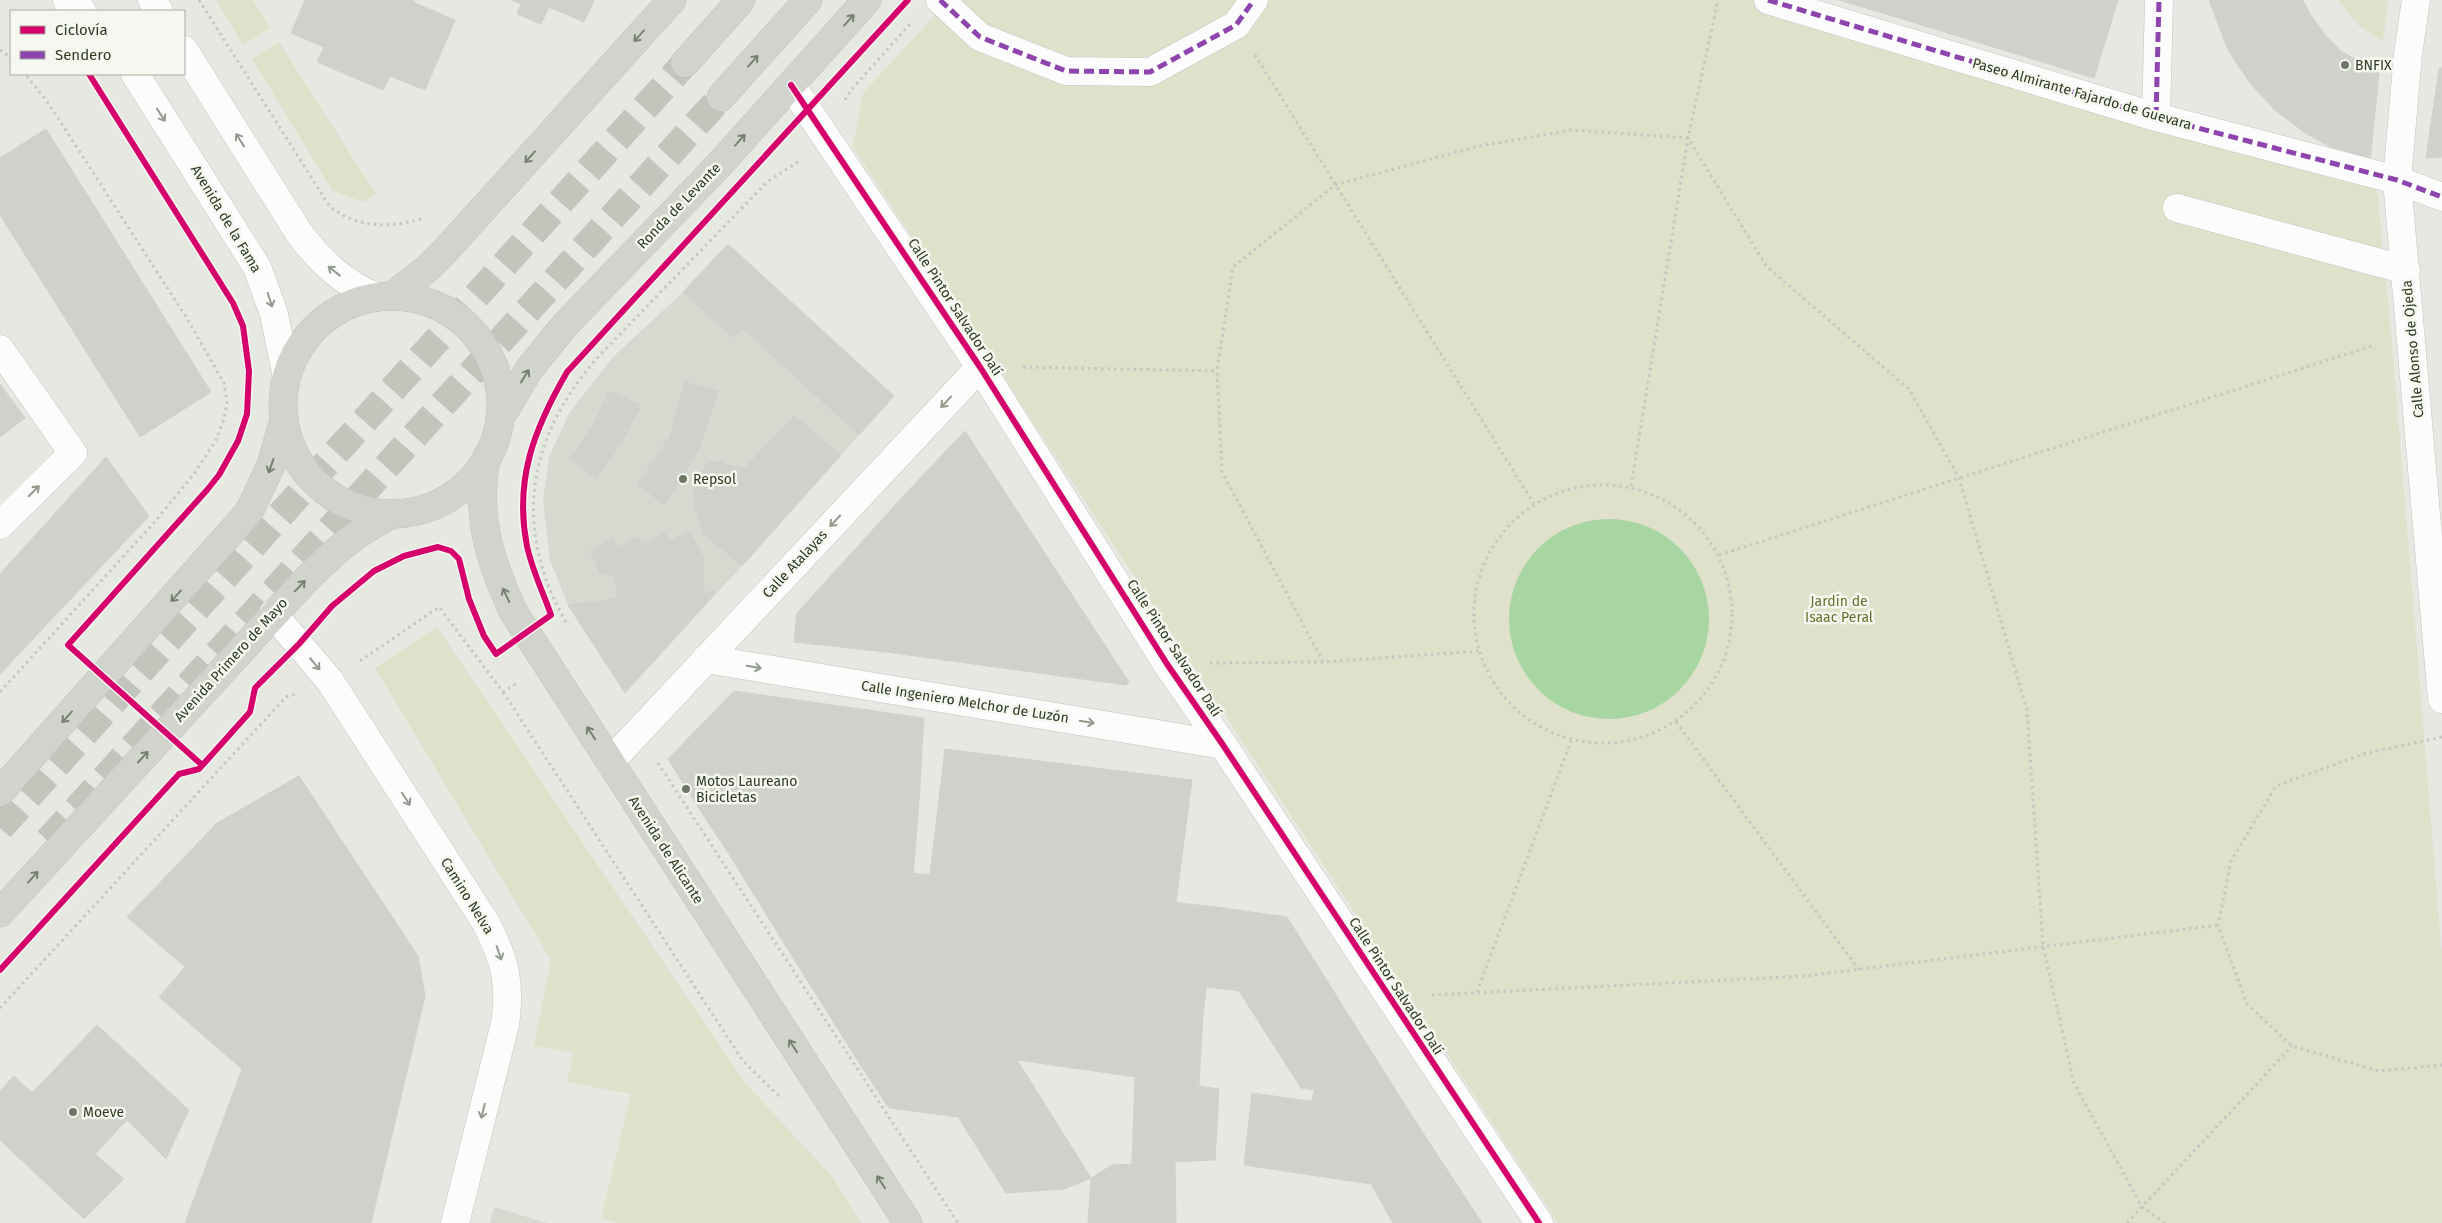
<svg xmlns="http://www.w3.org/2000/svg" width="2442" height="1223" font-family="'Fira Sans',sans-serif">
	<rect width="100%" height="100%" fill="#e6e8e2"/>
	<g fill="#d6d9d0">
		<polygon points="683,292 733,338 742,328 859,435 742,566 625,693 568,605 550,560 543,501 549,457 570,412 613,357"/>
		<polygon points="494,1207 547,1223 490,1223"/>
	</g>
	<g fill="#dfe1cb">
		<polygon points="216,0 253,0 270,28 243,45"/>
		<polygon points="949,0 1800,0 2375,172 2390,320 2442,956 2442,1223 1558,1223 853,147 863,93"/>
		<polygon points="2338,0 2388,0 2383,41 2359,26"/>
		<polygon points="279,42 376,194 363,202 332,190 252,59"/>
		<polygon points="437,627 745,1083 832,1176 861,1223 618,1223 601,1218 631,1094 567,1082 573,1053 534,1046 551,960 375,668"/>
	</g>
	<circle fill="#a8d6a3" cx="1609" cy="619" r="100"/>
	<g fill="#cfd1cb" stroke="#cfd1cb">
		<polygon points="305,0 414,0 413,2 455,20 425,90 390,76 383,90 317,62 324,47 291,33"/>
		<polygon points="512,0 594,0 584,22 549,7 541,24 517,14 521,4"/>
		<polygon points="1839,0 1890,0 1886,14"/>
		<polygon points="1890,0 2118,0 2094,78 1886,14"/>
		<polygon points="2209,0 2303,0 2310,14 2325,35 2341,51 2379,73 2370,163 2336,150 2304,132 2275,110 2250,83 2229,52"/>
		<polygon points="2442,68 2442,157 2426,158 2439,69"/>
		<polygon points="46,129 211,392 140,437 0,215 0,158"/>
		<polygon points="728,244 894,396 859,435 742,328 733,338 683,292"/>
		<polygon points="685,382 718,391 699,450 664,505 638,484 670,436"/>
		<polygon points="0,384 25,418 0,437"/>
		<polygon points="609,391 641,405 622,442 597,478 570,459 593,425"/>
		<polygon points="794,416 841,455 742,566 704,534 695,509 694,488 700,474 708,463 720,461 733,467 745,468"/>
		<polygon points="965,431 1129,682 1126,685 886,652 907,492"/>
		<polygon points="106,457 149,516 0,674 0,574"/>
		<polygon points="907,492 886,652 794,642 797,613"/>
		<polygon points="689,531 704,558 703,592 716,592 625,693 568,605 617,599 615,575 600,573 590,551 613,539 617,547 638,537 642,545 665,533 669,541"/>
		<polygon points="734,691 924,718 922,746 798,773 793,755 743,769 750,790 696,804 668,759"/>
		<polygon points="922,746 920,788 820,822 810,770"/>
		<polygon points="945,749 1192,780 1176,902 930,874"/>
		<polygon points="793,755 798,773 810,770 820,822 920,788 907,952 929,952 922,1016 892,969 885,973 877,962 884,956 803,827 799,830 777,780 750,790 743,769"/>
		<polygon points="299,776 418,956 425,996 392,1135 273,1030 242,1069 159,997 185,967 127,917 217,823"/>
		<polygon points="777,780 799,830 729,854 696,804 750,790"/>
		<polygon points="803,827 852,906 787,948 729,854"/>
		<polygon points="913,873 1216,907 1203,1015 925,982 929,952 907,952"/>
		<polygon points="852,906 884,956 877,962 885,973 892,969 922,1016 919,1046 899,1041 861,1066 787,948"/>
		<polygon points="1216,907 1287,917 1412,1116 1312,1101 1314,1090 1301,1088 1239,991 1207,987"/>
		<polygon points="925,982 1203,1015 1199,1086 919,1046"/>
		<polygon points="97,1025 189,1110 166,1159 127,1120 95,1154 124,1179 84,1219 0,1140 0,1091 14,1076 32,1093"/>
		<polygon points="273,1030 392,1135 371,1223 185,1223 242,1069"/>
		<polygon points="899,1041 988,1056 986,1100 958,1117 889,1108 861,1066"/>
		<polygon points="988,1056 1017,1060 1091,1178 1064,1189 1006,1193 958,1117 986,1100"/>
		<polygon points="1135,1077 1219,1089 1215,1160 1132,1164"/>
		<polygon points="1252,1093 1375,1110 1371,1184 1244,1165"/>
		<polygon points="1375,1110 1412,1116 1482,1223 1393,1223 1371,1184"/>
		<polygon points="1175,1162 1176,1223 1088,1223 1091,1178 1112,1165"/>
	</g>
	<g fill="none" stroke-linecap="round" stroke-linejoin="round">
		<g stroke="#c1c5bb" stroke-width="28" stroke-dasharray="28 14" stroke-linecap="butt">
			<polyline points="0,828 685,63"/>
			<polyline points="48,841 721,97"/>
		</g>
		<g stroke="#c3c5bf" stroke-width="29">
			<g id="street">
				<polyline points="152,0 159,11"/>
				<polyline points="940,0 980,37 1066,71 1150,72 1236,25 1254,0"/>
				<polyline points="1768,0 2156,117 2397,180 2442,197"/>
				<polyline points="2416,0 2408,54 2397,180 2442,699"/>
				<path d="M184,50L299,233C320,261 343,283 376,297"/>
				<polyline points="791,85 980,367 1167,664 1223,745 1539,1223"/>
				<polyline points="2156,117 2159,0"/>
				<polyline points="2177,208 2406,270"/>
				<polyline points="0,349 73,453 0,525"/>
				<path d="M273,614L330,681L486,923C505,960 511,984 505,1024L455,1223"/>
				<polyline points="706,659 1223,745"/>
				<polyline points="610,762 980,367"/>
			</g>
		</g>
		<g stroke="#c1c4bd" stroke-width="29">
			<g id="secondary">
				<polyline points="67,0 82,11"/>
				<polyline points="135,74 257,267 274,314 287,377"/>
			</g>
		</g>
		<g stroke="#c1c4bc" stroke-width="29">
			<g id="primary">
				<polyline points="685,63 741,0"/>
				<polyline points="721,97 808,0"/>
				<polyline points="392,296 428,268 445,251 672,0"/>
				<circle cx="392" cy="405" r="109"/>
				<polyline points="500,418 530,368 565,325 719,165 867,0"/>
				<path d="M487,456C474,512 490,562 514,613L908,1223"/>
				<polyline points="0,792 249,512 271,465 284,420"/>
				<path d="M0,913L303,583C331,554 358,530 395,513"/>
			</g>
		</g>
		<g stroke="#c4c8c0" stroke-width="3" stroke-dasharray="2.5 4" stroke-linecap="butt">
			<path d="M199,0L330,207C360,229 390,228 424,218"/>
			<polyline points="0,50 11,58"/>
			<polyline points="1255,55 1534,504"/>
			<polyline points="845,100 851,90 911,23"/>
			<polyline points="1023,367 1217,371"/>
			<circle cx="1603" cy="614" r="129"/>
			<polyline points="1631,486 1688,138 1718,0"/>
			<polyline points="1719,555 2375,345"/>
			<path d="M566,622C511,526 528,435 600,355L767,182L798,162"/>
			<polyline points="360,661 439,607 503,692 517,683"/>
			<polyline points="1323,662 1222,472 1217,371 1233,267 1335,185 1479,146 1572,130 1688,138 1767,267 1909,389 1959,478 2027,710 2043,946 2074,1083 2142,1207 2165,1223"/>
			<polyline points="1210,663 1323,662 1479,651"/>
			<polyline points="0,692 152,525 194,474 216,440 224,419 227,403 224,383 186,317 47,101 25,74"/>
			<polyline points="503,692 743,1061 782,1099"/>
			<polyline points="1676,722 1859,970"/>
			<polyline points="2442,737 2363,754 2276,786 2231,861 2218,925 2247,1004 2292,1046 2379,1071 2442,1065"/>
			<polyline points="658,763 958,1223"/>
			<polyline points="1477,992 1571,741"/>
			<polyline points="1432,995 1805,976 2218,925"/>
			<polyline points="0,1008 286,697 295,694"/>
			<polyline points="2127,1223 2292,1046"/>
		</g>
		<use href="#street" stroke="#fbfcfb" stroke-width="28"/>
		<use href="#secondary" stroke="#fbfcfb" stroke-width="28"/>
		<use href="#primary" stroke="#d1d4cd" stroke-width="28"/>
		<g stroke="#8e44ad" stroke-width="5" stroke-dasharray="10 5" stroke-linecap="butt">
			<polyline points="940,0 980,37 1066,71 1150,72 1236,25 1254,0"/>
			<polyline points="1768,0 2156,117 2397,180 2442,197"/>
			<polyline points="2156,117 2159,0"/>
		</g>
		<g stroke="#f5f7f0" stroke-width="9">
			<g id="cycleway">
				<polyline points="89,74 233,303 243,326 249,371 247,414 238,441 219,475 207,490 68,645 202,765"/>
				<polyline points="791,85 980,367 1167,664 1223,745 1539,1223"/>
				<path d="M0,970L179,774L199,769L250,712L255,688L299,644L332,606L374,571L404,556L438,547L451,551L459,559L469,599L484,636L496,654L551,615C543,592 532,570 527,546C514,480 534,429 567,372L908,0"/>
			</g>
		</g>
		<use href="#cycleway" stroke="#d6006c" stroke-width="6"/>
	</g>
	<defs><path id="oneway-shaft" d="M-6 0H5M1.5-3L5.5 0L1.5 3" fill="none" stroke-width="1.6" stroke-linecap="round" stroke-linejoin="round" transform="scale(1.25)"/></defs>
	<g stroke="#777f6e">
		<use href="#oneway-shaft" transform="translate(849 20) rotate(-48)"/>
		<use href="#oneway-shaft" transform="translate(639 36) rotate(132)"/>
		<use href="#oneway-shaft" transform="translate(753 61) rotate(-48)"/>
		<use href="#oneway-shaft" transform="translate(740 140) rotate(-48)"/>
		<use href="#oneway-shaft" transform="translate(530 157) rotate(132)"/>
		<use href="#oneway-shaft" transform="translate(525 376) rotate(-58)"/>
		<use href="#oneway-shaft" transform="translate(271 466) rotate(109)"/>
		<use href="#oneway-shaft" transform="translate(300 586) rotate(-46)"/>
		<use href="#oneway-shaft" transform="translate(506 595) rotate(-115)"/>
		<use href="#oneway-shaft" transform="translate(176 596) rotate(132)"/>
		<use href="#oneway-shaft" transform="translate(67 717) rotate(132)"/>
		<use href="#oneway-shaft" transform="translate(591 733) rotate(-123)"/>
		<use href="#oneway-shaft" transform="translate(143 757) rotate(-47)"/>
		<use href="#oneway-shaft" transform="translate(33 877) rotate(-48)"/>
		<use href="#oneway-shaft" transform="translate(793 1046) rotate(-123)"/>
		<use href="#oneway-shaft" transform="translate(881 1182) rotate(-123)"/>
	</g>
	<g stroke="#949b8e">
		<use href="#oneway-shaft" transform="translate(161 115) rotate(58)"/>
		<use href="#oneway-shaft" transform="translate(240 140) rotate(-122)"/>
		<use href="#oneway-shaft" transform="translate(334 271) rotate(-142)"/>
		<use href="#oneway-shaft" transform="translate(270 300) rotate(72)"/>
		<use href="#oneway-shaft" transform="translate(946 402) rotate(133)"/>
		<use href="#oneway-shaft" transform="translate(34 491) rotate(-45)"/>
		<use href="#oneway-shaft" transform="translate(835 521) rotate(133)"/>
		<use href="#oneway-shaft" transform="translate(315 664) rotate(50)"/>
		<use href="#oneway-shaft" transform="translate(754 667) rotate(9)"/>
		<use href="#oneway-shaft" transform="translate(1087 722) rotate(9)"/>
		<use href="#oneway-shaft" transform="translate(406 799) rotate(57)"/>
		<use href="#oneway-shaft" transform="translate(499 953) rotate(71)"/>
		<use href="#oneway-shaft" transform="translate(483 1111) rotate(104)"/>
	</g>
	<g fill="#6e7765" stroke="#f5f7f0" stroke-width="2">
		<circle cx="2345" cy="65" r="5"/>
		<circle cx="683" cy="479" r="5"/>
		<circle cx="686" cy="789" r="5"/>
		<circle cx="73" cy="1112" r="5"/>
	</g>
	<g text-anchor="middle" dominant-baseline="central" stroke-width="5" stroke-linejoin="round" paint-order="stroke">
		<g font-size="14" fill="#2e3a21" stroke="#f5f7f0" text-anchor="start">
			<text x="2355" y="65">BNFIX</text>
			<text x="693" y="479">Repsol</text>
			<text x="696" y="781">Motos Laureano<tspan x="696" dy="16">Bicicletas</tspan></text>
			<text x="83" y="1112">Moeve</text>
		</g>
		<g font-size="14" fill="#2e3a21" stroke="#f5f7f0">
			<text transform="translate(2082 94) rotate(16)">Paseo Almirante Fajardo de Guevara</text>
			<text transform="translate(679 206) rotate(-46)">Ronda de Levante</text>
			<text transform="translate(226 219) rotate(59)">Avenida de la Fama</text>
			<text transform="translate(955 307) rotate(57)">Calle Pintor Salvador Dalí</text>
			<text transform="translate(2413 349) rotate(-95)">Calle Alonso de Ojeda</text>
			<text transform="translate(795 564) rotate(-47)">Calle Atalayas</text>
			<text transform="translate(1174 648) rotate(57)">Calle Pintor Salvador Dalí</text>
			<text transform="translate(231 660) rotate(-48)">Avenida Primero de Mayo</text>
			<text transform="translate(965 702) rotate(9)">Calle Ingeniero Melchor de Luzón</text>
			<text transform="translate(666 850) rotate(57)">Avenida de Alicante</text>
			<text transform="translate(467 896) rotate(58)">Camino Nelva</text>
			<text transform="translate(1396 986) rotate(57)">Calle Pintor Salvador Dalí</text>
		</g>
		<g font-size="14" fill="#65702c" stroke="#f5f7f0">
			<text x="1839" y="601">Jardín de<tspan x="1839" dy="16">Isaac Peral</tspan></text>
		</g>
	</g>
	<rect x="10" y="10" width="175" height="65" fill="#f5f7f0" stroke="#a5ab9d"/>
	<rect x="20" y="26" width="25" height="8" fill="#d6006c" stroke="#a5ab9d"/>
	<text x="55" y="35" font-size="15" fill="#2e3a21">Ciclovía</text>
	<rect x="20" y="51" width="25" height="8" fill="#8e44ad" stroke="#a5ab9d"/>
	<text x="55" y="60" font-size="15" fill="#2e3a21">Sendero</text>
</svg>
